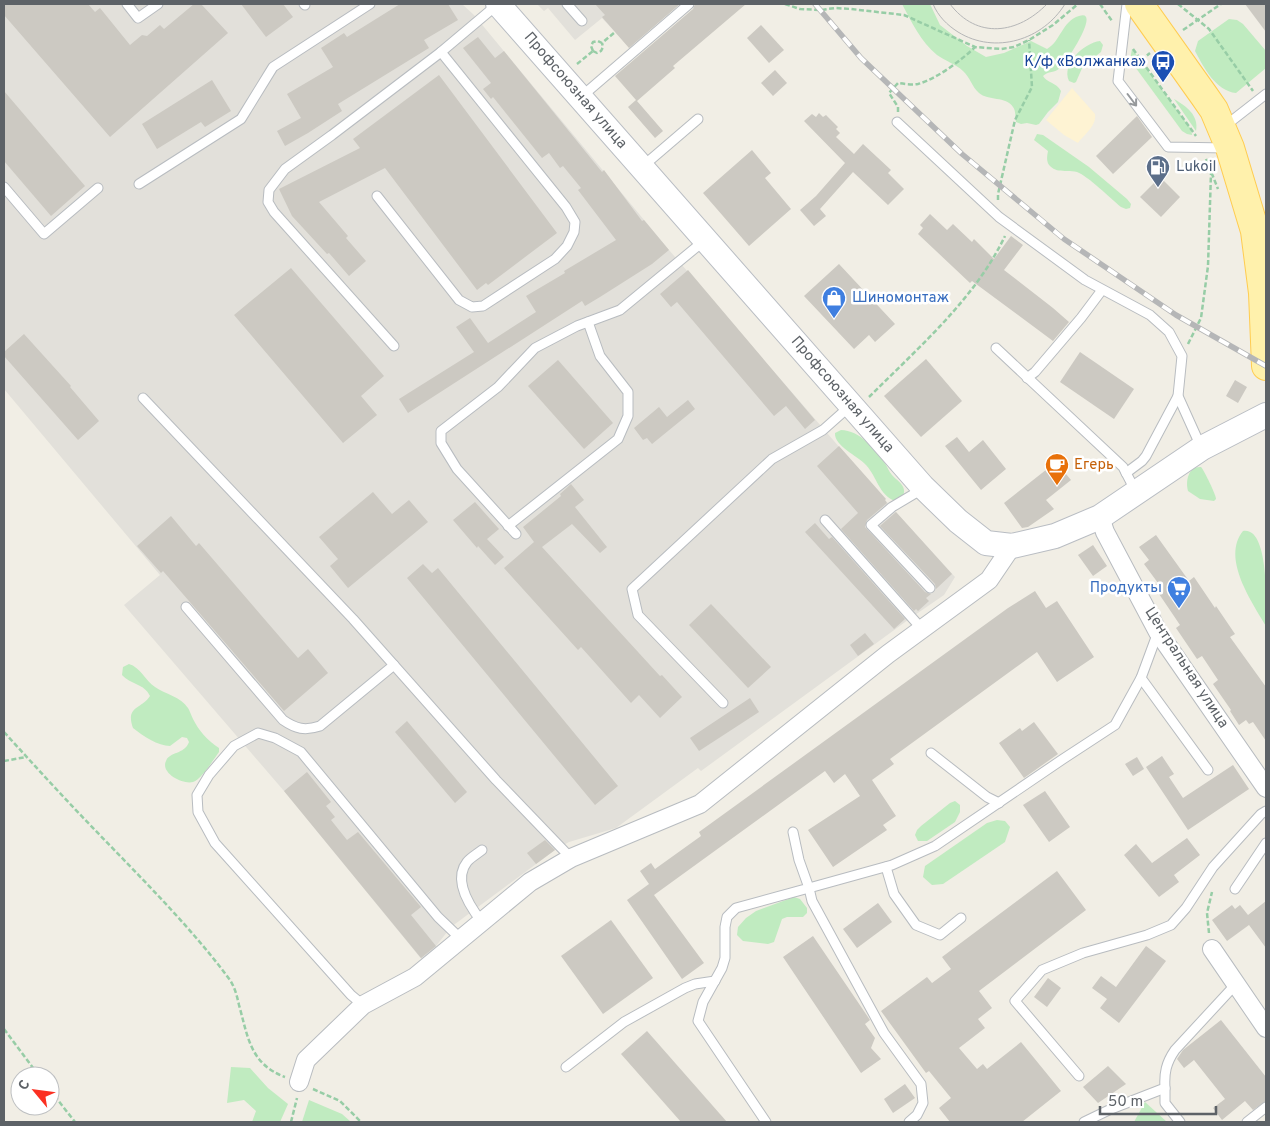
<svg xmlns="http://www.w3.org/2000/svg" width="1270" height="1126" font-family="Overpass,sans-serif">
	<rect width="100%" height="100%" fill="#f1eee5"/>
	<g fill="#e2e0da">
		<polygon points="4,4 462,4 474,15 669,250 885,500 955,577 944,595 912,617 701,771 698,768 616,828 569,842 555,850 451,927 436,946 438,949 423,961 284,791 124,605 160,575 4,389"/>
		<polygon points="537,4 676,4 628,46 602,18 575,40 548,8 544,11"/>
	</g>
	<g fill="#c0ebc0">
		<path d="M902,4H930L940,25L967,46L986,57L1004,53L1031,41L1047,49C1061,41 1062,21 1079,16C1102,8 1066,64 1060,68C1055,73 1048,71 1043,76C1047,83 1056,82 1061,91L1058,102L1048,112L1039,124L1036,125L1027,123L1021,124L1016,122C1015,117 1016,111 1013,107C1006,96 988,101 979,93C972,87 970,77 963,71C956,64 945,61 937,55C921,42 911,21 902,4Z"/>
		<path d="M1229,19L1237,20L1243,24L1266,51V68L1236,93C1216,91 1204,68 1195,51L1198,41Z"/>
		<path d="M1100,41L1103,45L1101,52L1083,66L1076,82L1074,83L1069,81C1061,64 1084,43 1100,41Z"/>
		<polygon points="1132,49 1191,129 1192,135 1187,134 1182,131 1130,60"/>
		<path d="M1174,99C1186,106 1199,115 1196,131Z"/>
		<path d="M1037,134L1043,135L1089,167L1127,199L1131,204L1130,208L1126,209L1121,207C1110,198 1088,176 1077,172C1067,169 1058,174 1050,166C1046,162 1047,156 1048,151L1034,140Z"/>
		<path d="M841,430C859,430 877,450 886,465C888,468 889,472 892,475C896,480 903,483 904,490C905,496 900,498 895,501C879,495 877,477 866,465C858,456 834,446 835,433Z"/>
		<path d="M1201,467C1204,470 1216,495 1216,499L1214,501L1200,499L1188,491C1185,480 1189,466 1201,467Z"/>
		<path d="M1243,531C1270,526 1266,608 1266,626C1252,602 1221,558 1243,531Z"/>
		<path d="M129,664C140,667 145,680 155,687C165,694 181,697 188,708C190,711 191,715 193,719C199,731 207,740 219,748V752C213,760 202,779 193,782C183,785 160,773 166,761C170,751 184,755 189,742L187,738L182,737L170,746C158,746 143,736 133,728C125,706 142,709 150,696C145,684 130,684 122,675L123,667Z"/>
		<polygon points="955,801 960,805 960,812 955,822 927,841 918,841 915,835 917,830 921,826 950,803"/>
		<polygon points="997,820 1005,821 1010,827 1005,842 943,884 932,885 923,877 925,866 987,823"/>
		<polygon points="794,897 800,899 807,908 807,913 803,917 787,917 782,919 774,942 768,944 743,941 737,935 738,927 746,918 756,911"/>
		<polygon points="231,1067 250,1068 268,1088 288,1104 280,1122 252,1122 256,1111 244,1100 227,1103"/>
		<polygon points="309,1100 342,1114 351,1122 302,1122"/>
		<polygon points="1145,1102 1167,1122 1134,1122"/>
	</g>
	<path fill="#fef3d3" d="M1072,88L1095,114C1097,125 1085,134 1078,143L1064,135L1046,120Z"/>
	<g fill="#ccc9c2">
		<polygon points="4,4 88,4 95,12 100,8 130,45 142,35 147,36 160,25 164,29 194,4 201,4 228,33 110,137 4,15"/>
		<polygon points="241,4 283,4 293,17 266,37"/>
		<polygon points="400,4 448,4 458,20 424,40 429,48 338,104 342,111 308,133 285,146 277,131 301,118 287,94 333,67 321,48 344,33 347,37"/>
		<polygon points="595,4 680,4 629,48 602,17 605,15"/>
		<polygon points="695,4 746,4 673,66 675,68 637,101 663,131 655,138 628,107 636,100 615,76 693,9"/>
		<polygon points="1245,4 1266,4 1266,32"/>
		<polygon points="761,25 784,50 769,63 747,38"/>
		<polygon points="478,37 495,58 504,51 602,172 604,170 642,221 644,220 669,250 652,264 600,297 585,306 582,301 408,413 399,399 474,352 456,327 470,318 488,343 536,312 526,296 565,273 564,271 616,240 578,190 581,188 563,166 560,168 549,153 542,158 493,97 491,99 483,89 491,83 463,48"/>
		<polygon points="775,70 787,83 773,96 761,83"/>
		<polygon points="439,75 557,233 488,285 486,283 477,290 385,168 319,202 348,236 346,238 366,261 349,276 329,253 327,254 292,216 279,189 360,148 353,139"/>
		<polygon points="212,80 231,111 205,127 201,122 157,149 142,124"/>
		<polygon points="4,91 85,186 51,216 4,161"/>
		<polygon points="819,113 823,117 826,115 838,127 836,129 840,133 836,137 854,154 863,144 891,170 888,173 904,189 888,205 853,172 820,209 826,216 814,226 800,210 816,196 845,163 804,121 812,114 816,117"/>
		<polygon points="1137,116 1152,137 1113,174 1096,156"/>
		<polygon points="752,150 771,173 765,178 791,209 749,246 703,193"/>
		<polygon points="1160,177 1180,197 1161,217 1140,197"/>
		<polygon points="930,214 947,230 953,224 972,242 974,239 994,259 1011,236 1023,245 1004,270 1053,308 1069,322 1053,341 972,281 970,283 918,234 923,228 920,225"/>
		<polygon points="839,264 895,324 875,342 869,335 854,349 804,296"/>
		<polygon points="291,268 384,376 361,396 377,415 343,443 234,315"/>
		<polygon points="688,270 815,420 805,429 786,406 774,416 677,302 671,307 660,294"/>
		<polygon points="24,334 71,386 70,387 99,421 78,440 4,356 4,352"/>
		<polygon points="1080,352 1134,389 1114,419 1060,382"/>
		<polygon points="926,359 962,401 921,437 884,396"/>
		<polygon points="558,360 613,423 584,449 528,386"/>
		<polygon points="1235,380 1247,387 1238,403 1226,396"/>
		<polygon points="688,400 695,409 652,444 647,438 643,440 634,428 659,407 667,417"/>
		<polygon points="957,437 969,452 983,440 1006,469 981,490 945,446"/>
		<polygon points="839,446 886,499 885,500 887,503 867,520 865,527 925,592 931,594 926,598 929,601 918,611 916,609 914,611 841,529 858,513 817,466"/>
		<polygon points="1056,462 1071,480 1046,500 1054,509 1028,527 1022,528 1004,503"/>
		<polygon points="571,484 584,500 575,507 607,547 600,553 572,524 542,547 660,676 662,675 682,697 660,718 639,695 631,703 581,647 578,650 504,568 534,542 523,527 561,496 560,494"/>
		<polygon points="373,492 392,514 409,500 428,522 348,588 330,566 338,559 319,537"/>
		<polygon points="475,502 499,529 487,539 504,557 495,565 478,546 477,548 453,520"/>
		<polygon points="896,512 952,574 936,589 935,584 880,526"/>
		<polygon points="171,516 196,546 199,543 298,658 308,649 328,673 284,711 163,571 161,573 137,546"/>
		<polygon points="815,523 829,539 832,537 905,619 894,629 805,532"/>
		<polygon points="1156,535 1189,581 1194,577 1215,608 1216,606 1235,634 1230,637 1266,687 1266,741 1253,722 1249,724 1246,720 1239,725 1230,711 1231,710 1213,684 1218,680 1202,656 1197,659 1176,628 1180,625 1155,588 1156,587 1155,585 1158,583 1144,564 1149,560 1139,547"/>
		<polygon points="1093,545 1107,566 1093,576 1078,555"/>
		<polygon points="423,564 432,573 438,568 618,786 595,805 407,578"/>
		<polygon points="1035,591 1046,608 1057,601 1094,657 1057,682 1037,652 890,759 894,764 872,780 896,816 883,825 887,830 833,867 808,830 860,796 845,774 834,783 825,771 654,895 704,963 682,979 627,900 649,884 640,871 651,863 655,869 701,836 699,832 1008,608"/>
		<polygon points="711,604 771,667 748,688 689,625"/>
		<polygon points="865,633 874,644 858,656 850,645"/>
		<polygon points="750,698 759,712 699,751 690,738"/>
		<polygon points="407,721 467,792 455,803 395,732"/>
		<polygon points="1034,722 1058,754 1024,778 999,743 1020,728 1022,731"/>
		<polygon points="1162,756 1174,774 1169,777 1183,798 1233,765 1249,789 1188,830 1146,767"/>
		<polygon points="1137,757 1144,769 1133,776 1125,764"/>
		<polygon points="307,772 331,802 326,806 335,817 331,820 347,840 358,832 421,907 411,915 436,946 421,958 284,791"/>
		<polygon points="1045,791 1070,827 1049,842 1023,805"/>
		<polygon points="1187,838 1200,855 1174,875 1179,882 1159,897 1124,855 1136,844 1152,863"/>
		<polygon points="545,840 555,850 536,864 527,853"/>
		<polygon points="1057,871 1086,910 979,991 992,1008 978,1019 985,1028 959,1048 977,1069 983,1064 987,1069 1021,1042 1061,1091 1022,1122 950,1122 939,1108 951,1098 929,1071 926,1073 881,1011 927,977 932,983 951,969 942,957"/>
		<polygon points="1266,901 1266,948 1249,925 1227,941 1212,920 1232,905 1235,909 1240,905 1248,915"/>
		<polygon points="878,903 892,922 857,948 843,929"/>
		<polygon points="611,920 653,978 603,1014 561,956"/>
		<polygon points="813,936 870,1020 865,1024 875,1038 871,1048 881,1059 861,1073 783,957"/>
		<polygon points="1146,946 1166,961 1119,1023 1100,1008 1107,999 1092,988 1101,976 1116,987"/>
		<polygon points="1048,978 1061,988 1047,1007 1034,997"/>
		<polygon points="1221,1020 1266,1077 1266,1101 1253,1110 1245,1101 1222,1120 1213,1108 1225,1099 1194,1060 1184,1068 1177,1059 1183,1050"/>
		<polygon points="647,1031 727,1122 681,1122 621,1054"/>
		<polygon points="1108,1066 1126,1084 1098,1103 1083,1087"/>
		<polygon points="905,1084 915,1098 893,1113 884,1099"/>
	</g>
	<g fill="none" stroke-linecap="round" stroke-linejoin="round">
		<g stroke="#b8bcc0" stroke-width="11">
			<g id="lane">
				<polyline points="127,4 138,18 158,4"/>
				<polyline points="304,4 305,5"/>
				<polyline points="567,4 582,21"/>
				<polyline points="1127,4 1118,81 1168,147 1227,148"/>
				<polyline points="581,97 689,4"/>
				<polyline points="897,122 999,217 1085,280 1150,315 1169,332 1182,356 1178,396 1201,447"/>
				<polyline points="1225,126 1266,94"/>
				<polyline points="642,167 698,119"/>
				<polyline points="139,184 241,119 273,67 370,4"/>
				<polyline points="4,187 44,234 98,188"/>
				<polyline points="377,196 459,300 472,307 483,306 555,259 567,246 574,232 575,222 566,207 441,52"/>
				<polyline points="394,346 274,212 268,202 269,190 285,169 332,135 441,52 498,4"/>
				<polyline points="996,348 1123,467 1136,492"/>
				<polyline points="1027,378 1035,372 1081,318 1102,290"/>
				<polyline points="143,398 353,619 496,780 571,858"/>
				<polyline points="1126,473 1142,461 1146,456 1178,396"/>
				<polyline points="924,488 892,507 871,525 930,588"/>
				<polyline points="825,520 922,629"/>
				<polyline points="508,526 618,439 628,416 628,392 600,356 588,322"/>
				<polyline points="516,534 457,469 441,443 441,431 498,387 535,348 577,326 620,310 705,240"/>
				<path d="M186,607L283,720C296,729 305,731 320,726L394,665"/>
				<polyline points="1141,678 1208,770"/>
				<polyline points="723,703 638,615 632,589 772,459 823,430 850,406"/>
				<polyline points="931,753 987,797 999,803"/>
				<path d="M482,850C477,854 470,858 467,862C452,881 471,908 482,922"/>
				<polyline points="886,867 894,894 916,925 940,935 961,918"/>
				<polyline points="1235,889 1266,843"/>
				<polyline points="363,1005 351,995 215,843 198,812 197,795 209,775 234,746 258,733 275,738 301,752 438,917 462,940"/>
				<polyline points="566,1067 624,1022 685,988 695,984 715,981"/>
				<polyline points="1079,1076 1015,1001 1042,970 1083,953 1147,935 1171,925 1186,908 1213,867 1261,814 1266,811"/>
				<polyline points="1165,1088 1165,1103 1180,1122"/>
				<polyline points="766,1122 698,1021 703,1002 722,968 725,958 725,927 727,917 736,908 809,888 799,860 793,832"/>
				<polyline points="909,1122 917,1115 923,1103 921,1084 884,1033 812,901 809,888 892,865 935,846 1063,759 1115,725 1141,678 1158,632"/>
				<path d="M1084,1122L1111,1109L1165,1088C1164,1073 1166,1063 1175,1050L1236,984"/>
				<polyline points="1247,1122 1266,1107"/>
			</g>
		</g>
		<g stroke="#b8bcc0" stroke-width="20">
			<g id="street">
				<polyline points="1100,517 1105,532 1158,632 1266,788"/>
				<polyline points="1212,949 1266,1028"/>
				<polyline points="299,1082 306,1060 363,1005 415,977 530,882 571,858 700,804 888,654 989,580 1012,546"/>
			</g>
		</g>
		<g stroke="#b9bdc3" stroke-width="26">
			<polyline id="secondary" points="498,4 922,486 958,521 986,543 1012,546 1055,536 1100,517 1202,448 1266,415"/>
		</g>
		<g stroke="#ffcc50" stroke-width="30">
			<polyline id="primary" points="1139,4 1205,97 1214,110 1230,148 1255,231 1263,293 1266,366"/>
		</g>
		<g stroke="#97cda6" stroke-width="2.5" stroke-dasharray="5 2.5" stroke-linecap="butt">
			<polyline points="785,4 800,9 821,10 835,8 851,9 904,15 975,47 1001,49 1014,47 1029,40 1053,25 1078,4"/>
			<polyline points="1100,4 1112,21"/>
			<polyline points="1178,4 1209,29 1253,91"/>
			<polyline points="1183,30 1221,4"/>
			<polyline points="1133,49 1196,136"/>
			<polyline points="593,51 591,46 593,42 598,41 602,43 615,32"/>
			<polyline points="593,51 597,53 601,51 603,47 602,43"/>
			<polyline points="1141,60 1150,53"/>
			<polyline points="577,64 593,51"/>
			<path d="M898,112V107L889,93L898,83C904,84 912,85 918,84C936,79 961,61 975,47"/>
			<polyline points="1206,159 1218,189"/>
			<polyline points="998,200 998,194 1015,120 1032,87 1029,40"/>
			<polyline points="1188,344 1201,318 1208,266 1211,173"/>
			<path d="M869,397C918,348 975,299 1005,236"/>
			<path d="M4,732C34,765 64,798 95,830C141,878 190,926 230,980C235,988 237,996 239,1005C248,1037 250,1064 285,1077"/>
			<polyline points="4,761 26,757"/>
			<polyline points="1209,933 1207,913 1212,892"/>
			<polyline points="4,1029 39,1076"/>
			<polyline points="313,1089 340,1101 361,1122"/>
			<polyline points="50,1090 75,1122"/>
			<polyline points="291,1122 297,1098"/>
		</g>
		<use href="#lane" stroke="#fff" stroke-width="9"/>
		<use href="#street" stroke="#fff" stroke-width="18"/>
		<use href="#secondary" stroke="#fff" stroke-width="24"/>
		<use href="#primary" stroke="#fff1ac" stroke-width="28"/>
		<g stroke="#b5b6b7" stroke-width="1">
			<path d="M933,4C938,16 947,25 958,32C995,55 1043,40 1065,4"/>
			<path d="M950,4C977,40 1018,34 1047,4"/>
		</g>
		<g stroke="#b5b6b7" stroke-width="5.5">
			<polyline id="rail" points="815,4 861,58 962,154 1064,239 1176,315 1266,366"/>
		</g>
		<use href="#rail" stroke="#fff" stroke-width="4" stroke-dasharray="11" stroke-linecap="butt"/>
	</g>
	<defs><path id="oneway-shaft" d="M-6 0H5M1.5-3L5.5 0L1.5 3" fill="none" stroke-width="1.6" stroke-linecap="round" stroke-linejoin="round" transform="scale(1.25)"/></defs>
	<use stroke="#96999c" href="#oneway-shaft" transform="translate(1132 100) rotate(53)"/>
	<defs>
		<g id="bus-pin" transform="scale(1.25)"><path d="M0 17L-7.5 6A9.5 9.5 0 1 1 7.5 6Z" fill="#1a4fb4" stroke="#fff"/><path d="M-5-6H5V4H4V6H2V4H-2V6H-4V4H-5ZM-3.5-4V0h7V-4ZM-3.5 1.2v1.5H-2V1.2ZM2 1.2v1.5H3.5V1.2Z" fill="#fff"/></g>
		<g id="fuel-pin" transform="scale(1.25)"><path d="M0 17L-7.5 6A9.5 9.5 0 1 1 7.5 6Z" fill="#5c6f8a" stroke="#fff"/><path d="M-5.5-6h7V0h2V4h1.3V-2.5L3-4.5l.8-.8L6-3V5H2.5V1h-1V6h-7ZM-4.2-4.7v3.2H.2V-4.7Z" fill="#fff"/></g>
		<g id="shop-pin" transform="scale(1.25)"><path d="M0 17L-7.5 6A9.5 9.5 0 1 1 7.5 6Z" fill="#3f7fe0" stroke="#fff"/><path d="M-5-2.5h2.3a2.7 3.5 0 0 1 5.4 0H5L5.5 6h-11ZM-1.5-2.5h3a1.5 2.3 0 0 0-3 0Z" fill="#fff"/></g>
		<g id="cafe-pin" transform="scale(1.25)"><path d="M0 17L-7.5 6A9.5 9.5 0 1 1 7.5 6Z" fill="#e8710a" stroke="#fff"/><path d="M-5.5-4.5H6V0H3Q3 3.5 0 3.5H-2.5Q-5.5 3.5-5.5 0ZM3-3.2v2h1.7v-2ZM-6 4.5H4V6H-6Z" fill="#fff"/></g>
		<g id="supermarket-pin" transform="scale(1.25)"><path d="M0 17L-7.5 6A9.5 9.5 0 1 1 7.5 6Z" fill="#3f7fe0" stroke="#fff"/><path d="M-6-5.5h2.5l.6 2H6L4.5 2H-2.5L-4.4-4H-6ZM-1.5 3.2a1.3 1.3 0 1 0 .1 0ZM3 3.2a1.3 1.3 0 1 0 .1 0Z" fill="#fff"/></g>
	</defs>
	<g fill-rule="evenodd">
		<use href="#bus-pin" x="1163" y="62"/>
		<use href="#fuel-pin" x="1158" y="167"/>
		<use href="#shop-pin" x="834" y="298"/>
		<use href="#cafe-pin" x="1057" y="465"/>
		<use href="#supermarket-pin" x="1179" y="588"/>
	</g>
	<g text-anchor="middle" dominant-baseline="central" stroke-width="5" stroke-linejoin="round" paint-order="stroke">
		<g font-size="15" fill="#164399" stroke="#fff" text-anchor="end">
			<text x="1146" y="62">К/ф «Волжанка»</text>
		</g>
		<g font-size="15" fill="#5d6267" stroke="#fff">
			<text transform="translate(575 91) rotate(49)">Профсоюзная улица</text>
			<text transform="translate(842 395) rotate(49)">Профсоюзная улица</text>
			<text transform="translate(1186 668) rotate(57)">Центральная улица</text>
		</g>
		<g font-size="15" fill="#4e5e75" stroke="#fff" text-anchor="start">
			<text x="1176" y="167">Lukoil</text>
		</g>
		<g font-size="15" fill="#366cbe" stroke="#fff" text-anchor="start">
			<text x="852" y="298">Шиномонтаж</text>
			<text x="1162" y="588" text-anchor="end">Продукты</text>
		</g>
		<g font-size="15" fill="#c56008" stroke="#fff" text-anchor="start">
			<text x="1074" y="465">Егерь</text>
		</g>
	</g>
	<rect width="1270" height="1126" fill="none" stroke="#5d6267" stroke-width="10"/>
	<g transform="translate(35 1091) rotate(299)"><circle r="24" fill="#ffffff" stroke="#bec0c2"/>
	<path d="M0-4L9 19L0 12L-9 19Z" fill="#fb3022"/>
	<text y="-8" font-size="14" font-weight="bold" text-anchor="middle" fill="#5d6267">С</text>
	</g>
	<path d="M1100 1106v8h116v-8" fill="none" stroke="#5d6267" stroke-width="2.5"/>
	<text x="1108" y="1106" font-size="15" fill="#5d6267" stroke="#ffffff" stroke-width="4" paint-order="stroke">50 m</text>
</svg>
